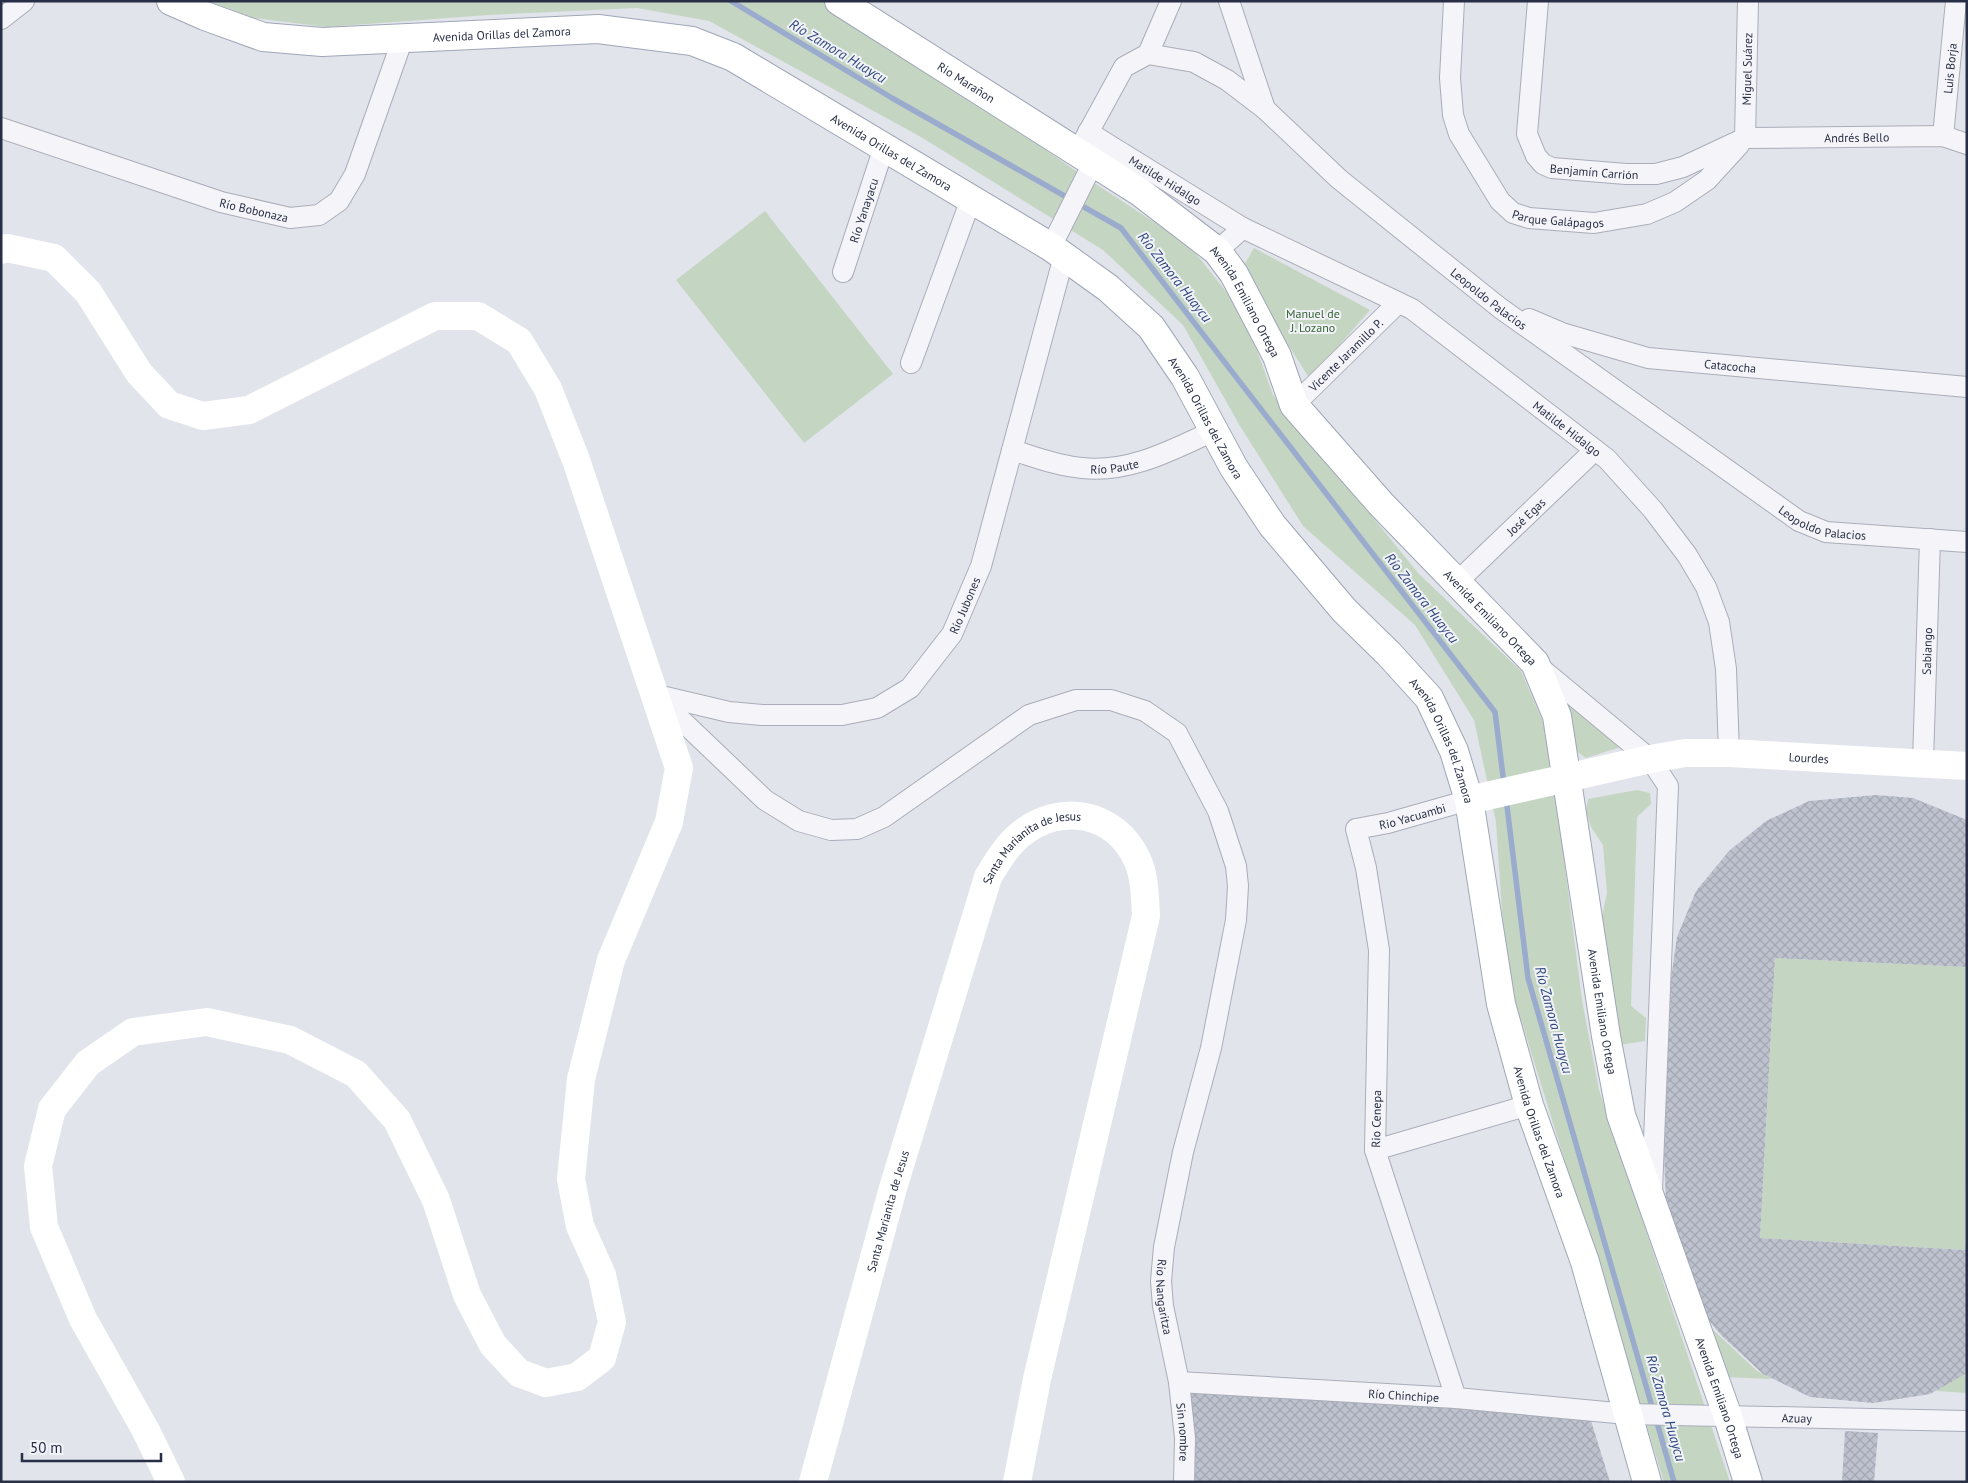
<svg xmlns="http://www.w3.org/2000/svg" width="1968" height="1483" font-family="'PT Sans',sans-serif">
	<defs>
		<pattern id="building-cross-hatch" width="8" height="8" patternUnits="userSpaceOnUse" patternTransform="scale(1.25)"><rect width="8" height="8" fill="#bec2ce"/><path d="M0 0l8 8M0 8l8-8" fill="none" stroke="#a3a7b2"/></pattern>
	</defs>
	<rect width="100%" height="100%" fill="#e1e4eb"/>
	<g fill="#c4d6c2">
		<polygon points="208,1 830,1 845,8 1073,169 1189,245 1244,314 1273,395 1419,574 1521,671 1548,734 1582,1000 1599,1090 1730,1482 1664,1482 1506,971 1496,822 1474,720 1415,625 1303,526 1240,426 1183,325 1103,250 921,137 709,21 637,8 488,15 327,27 253,18"/>
		<polygon points="765,211 893,374 804,443 676,280"/>
		<polygon points="1254,248 1370,310 1310,379 1241,271"/>
		<polygon points="1576,703 1621,747 1586,758 1576,751 1568,706"/>
		<polygon points="1637,790 1650,793 1651,804 1637,817 1631,1006 1646,1018 1645,1041 1619,1045 1600,926 1607,893 1603,845 1591,827 1586,811 1588,799"/>
		<polygon points="1775,958 1967,967 1965,1250 1760,1238"/>
		<polygon points="1710,1327 1757,1371 1772,1379 1723,1377"/>
		<polygon points="1967,1373 1967,1393 1937,1391 1939,1386"/>
	</g>
	<g fill="none" stroke-linecap="round" stroke-linejoin="round">
		<g stroke="#9aabce" stroke-width="5.5">
			<polyline points="731,1 892,98 1121,228 1495,712 1504,784"/>
			<polyline points="1506,798 1528,978 1653,1410"/>
			<polyline points="1656,1419 1674,1482"/>
		</g>
	</g>
	<g fill="url(#building-cross-hatch)">
		<polygon points="1876,795 1913,798 1967,820 1967,967 1775,958 1760,1238 1965,1250 1967,1240 1967,1373 1930,1394 1873,1403 1810,1397 1763,1374 1721,1335 1696,1305 1667,1231 1664,1155 1669,992 1677,937 1696,891 1729,851 1766,821 1809,801"/>
		<polygon points="1187,1387 1588,1411 1610,1482 1191,1482"/>
		<polygon points="1845,1431 1878,1433 1874,1482 1842,1482"/>
	</g>
	<g fill="none" stroke-linecap="round" stroke-linejoin="round">
		<g stroke="#aaadb9" stroke-width="22">
			<g id="street">
				<polyline points="1229,1 1265,109"/>
				<path id="s1" d="M1454,1L1450,78L1453,115L1459,134L1500,201L1513,213L1529,218L1594,223L1647,214L1675,202L1707,180L1739,145"/>
				<path id="s2" d="M1538,1L1527,134L1536,156L1543,164L1552,168L1626,174H1656L1683,167L1745,138L1943,136L1967,144"/>
				<polyline points="1,19 24,1"/>
				<polyline points="1148,54 1171,1"/>
				<path id="s3" d="M1,128L221,202L290,218L319,215L339,201L355,174L403,38"/>
				<path id="s4" d="M1088,132L1243,228"/>
				<path id="s5" d="M1943,136L1956,1"/>
				<path id="s6" d="M1745,138L1748,1"/>
				<path id="s7" d="M1077,153L1124,67L1148,54L1194,62L1227,80L1265,109L1339,179L1500,308L1799,521L1826,532L1967,542"/>
				<polyline points="1051,247 1093,163"/>
				<path id="s8" d="M1217,251L1243,228L1412,309L1607,459L1653,510L1687,555L1706,587L1719,622L1726,669L1729,753"/>
				<path id="s9" d="M843,272L884,147"/>
				<path id="s10" d="M1529,319L1562,333L1648,358L1967,387"/>
				<polyline points="911,363 971,199"/>
				<path id="s11" d="M1294,405L1398,303"/>
				<path id="s12" d="M1012,450C1035,457 1058,466 1082,468C1130,473 1172,450 1213,431"/>
				<path id="s13" d="M1457,582L1595,450"/>
				<polyline points="1538,666 1650,759 1668,786 1652,1191"/>
				<path id="s14" d="M657,695L729,712L762,715H842L877,708L910,688L952,634L981,566L1064,256"/>
				<path id="s15" d="M656,696L765,800L799,821L831,830L857,829L884,817L1029,715L1076,700H1111L1145,711L1177,733L1218,811L1236,866L1238,886L1236,920L1211,1048L1183,1152L1164,1247L1161,1281L1163,1306L1179,1382L1185,1438L1184,1482"/>
				<path id="s16" d="M1923,762L1930,539"/>
				<polyline points="1375,1150 1529,1105"/>
				<path id="s17" d="M1179,1382L1456,1398L1627,1414L1967,1421"/>
				<path id="s18" d="M1456,1398L1375,1150L1379,950L1366,868L1356,829L1388,823L1469,800"/>
			</g>
		</g>
		<g stroke="#a0a6b8" stroke-width="30">
			<g id="primary">
				<path id="s21" d="M171,1L205,16L263,37L322,42L598,29L692,41L733,57L1051,247L1108,288L1151,327L1185,377L1234,468L1272,525L1344,610L1389,654L1429,698L1454,751L1469,800L1501,1004L1529,1105L1585,1262L1647,1482"/>
				<path id="s22" d="M839,1L1140,192L1217,251L1234,274L1277,356L1294,405L1381,504L1535,663L1557,716L1606,1036L1621,1115L1728,1417L1748,1482"/>
			</g>
		</g>
		<use href="#street" stroke="#f5f5f9" stroke-width="20"/>
		<g stroke="#fff" stroke-width="28">
			<polyline points="1,250 7,248 54,258 88,292 139,373 169,405 203,416 249,410 435,316 478,316 519,341 548,389 576,460 679,768 669,822 611,960 581,1079 571,1179 580,1226 602,1275 612,1322 602,1358 577,1377 546,1383 519,1373 493,1345 467,1295 436,1200 397,1120 356,1074 290,1040 207,1022 133,1032 88,1063 52,1109 38,1166 44,1227 83,1319 145,1429 171,1482"/>
			<path id="s19" d="M1469,800L1650,759L1685,753H1729L1967,766"/>
			<path id="s20" d="M813,1482L893,1188L988,877C997,862 1007,845 1021,834C1061,802 1114,812 1137,859C1145,876 1145,898 1146,916L1037,1379L1017,1482"/>
		</g>
		<use href="#primary" stroke="#fff" stroke-width="28"/>
	</g>
	<g text-anchor="middle" dominant-baseline="central" stroke-width="4" stroke-linejoin="round" paint-order="stroke">
		<g font-size="12" fill="#282e45" stroke="#f1f3f8">
			<text stroke="none"><textPath href="#s21" startOffset="338">Avenida Orillas del Zamora</textPath></text>
			<text stroke="none"><textPath href="#s6" startOffset="69">Miguel Suárez</textPath></text>
			<text stroke="none"><textPath href="#s5" startOffset="68">Luis Borja</textPath></text>
			<text stroke="none"><textPath href="#s22" startOffset="151">Rio Marañon</textPath></text>
			<text stroke="none"><textPath href="#s2" startOffset="490">Andrés Bello</textPath></text>
			<text stroke="none"><textPath href="#s21" startOffset="758">Avenida Orillas del Zamora</textPath></text>
			<text stroke="none"><textPath href="#s2" startOffset="220">Benjamín Carrión</textPath></text>
			<text stroke="none"><textPath href="#s4" startOffset="91">Matilde Hidalgo</textPath></text>
			<text stroke="none"><textPath href="#s3" startOffset="266">Río Bobonaza</textPath></text>
			<text stroke="none"><textPath href="#s9" startOffset="65">Río Yanayacu</textPath></text>
			<text stroke="none"><textPath href="#s1" startOffset="276">Parque Galápagos</textPath></text>
			<text stroke="none"><textPath href="#s7" startOffset="551">Leopoldo Palacios</textPath></text>
			<text stroke="none"><textPath href="#s22" startOffset="511">Avenida Emiliano Ortega</textPath></text>
			<text stroke="none"><textPath href="#s11" startOffset="72">Vicente Jaramillo P.</textPath></text>
			<text stroke="none"><textPath href="#s10" startOffset="208">Catacocha</textPath></text>
			<text stroke="none"><textPath href="#s21" startOffset="1178">Avenida Orillas del Zamora</textPath></text>
			<text stroke="none"><textPath href="#s8" startOffset="418">Matilde Hidalgo</textPath></text>
			<text stroke="none"><textPath href="#s12" startOffset="105">Río Paute</textPath></text>
			<text stroke="none"><textPath href="#s13" startOffset="95">José Egas</textPath></text>
			<text stroke="none"><textPath href="#s7" startOffset="956">Leopoldo Palacios</textPath></text>
			<text stroke="none"><textPath href="#s14" startOffset="361">Río Jubones</textPath></text>
			<text stroke="none"><textPath href="#s22" startOffset="916">Avenida Emiliano Ortega</textPath></text>
			<text stroke="none"><textPath href="#s16" startOffset="111">Sabiango</textPath></text>
			<text stroke="none"><textPath href="#s21" startOffset="1582">Avenida Orillas del Zamora</textPath></text>
			<text stroke="none"><textPath href="#s19" startOffset="345">Lourdes</textPath></text>
			<text stroke="none"><textPath href="#s18" startOffset="642">Rio Yacuambi</textPath></text>
			<text stroke="none"><textPath href="#s20" startOffset="686">Santa Marianita de Jesus</textPath></text>
			<text stroke="none"><textPath href="#s22" startOffset="1336">Avenida Emiliano Ortega</textPath></text>
			<text stroke="none"><textPath href="#s18" startOffset="292">Rio Cenepa</textPath></text>
			<text stroke="none"><textPath href="#s21" startOffset="1988">Avenida Orillas del Zamora</textPath></text>
			<text stroke="none"><textPath href="#s20" startOffset="281">Santa Marianita de Jesus</textPath></text>
			<text stroke="none"><textPath href="#s15" startOffset="1201">Rio Nangaritza</textPath></text>
			<text stroke="none"><textPath href="#s17" startOffset="225">Río Chinchipe</textPath></text>
			<text stroke="none"><textPath href="#s22" startOffset="1741">Avenida Emiliano Ortega</textPath></text>
			<text stroke="none"><textPath href="#s17" startOffset="619">Azuay</textPath></text>
			<text stroke="none"><textPath href="#s15" startOffset="1338">Sin nombre</textPath></text>
		</g>
		<g font-size="12" fill="#366234" stroke="#f1f3f8">
			<text x="1313" y="313">Manuel de<tspan x="1313" dy="14">J. Lozano</tspan></text>
		</g>
		<g font-size="14" font-style="italic" fill="#2e467c" stroke="#f1f3f8">
			<text transform="translate(838 51) rotate(31)">Río Zamora Huaycu</text>
			<text transform="translate(1175 277) rotate(52)">Río Zamora Huaycu</text>
			<text transform="translate(1422 598) rotate(52)">Río Zamora Huaycu</text>
			<text transform="translate(1554 1020) rotate(75)">Río Zamora Huaycu</text>
			<text transform="translate(1666 1408) rotate(74)">Río Zamora Huaycu</text>
		</g>
	</g>
	<rect width="1968" height="1483" fill="none" stroke="#282e45" stroke-width="5"/>
	<path d="M22 1453v8h139v-8" fill="none" stroke="#282e45" stroke-width="2.5"/>
	<text x="30" y="1453" font-size="15" fill="#282e45" stroke="#f1f3f8" stroke-width="4" paint-order="stroke">50 m</text>
</svg>
